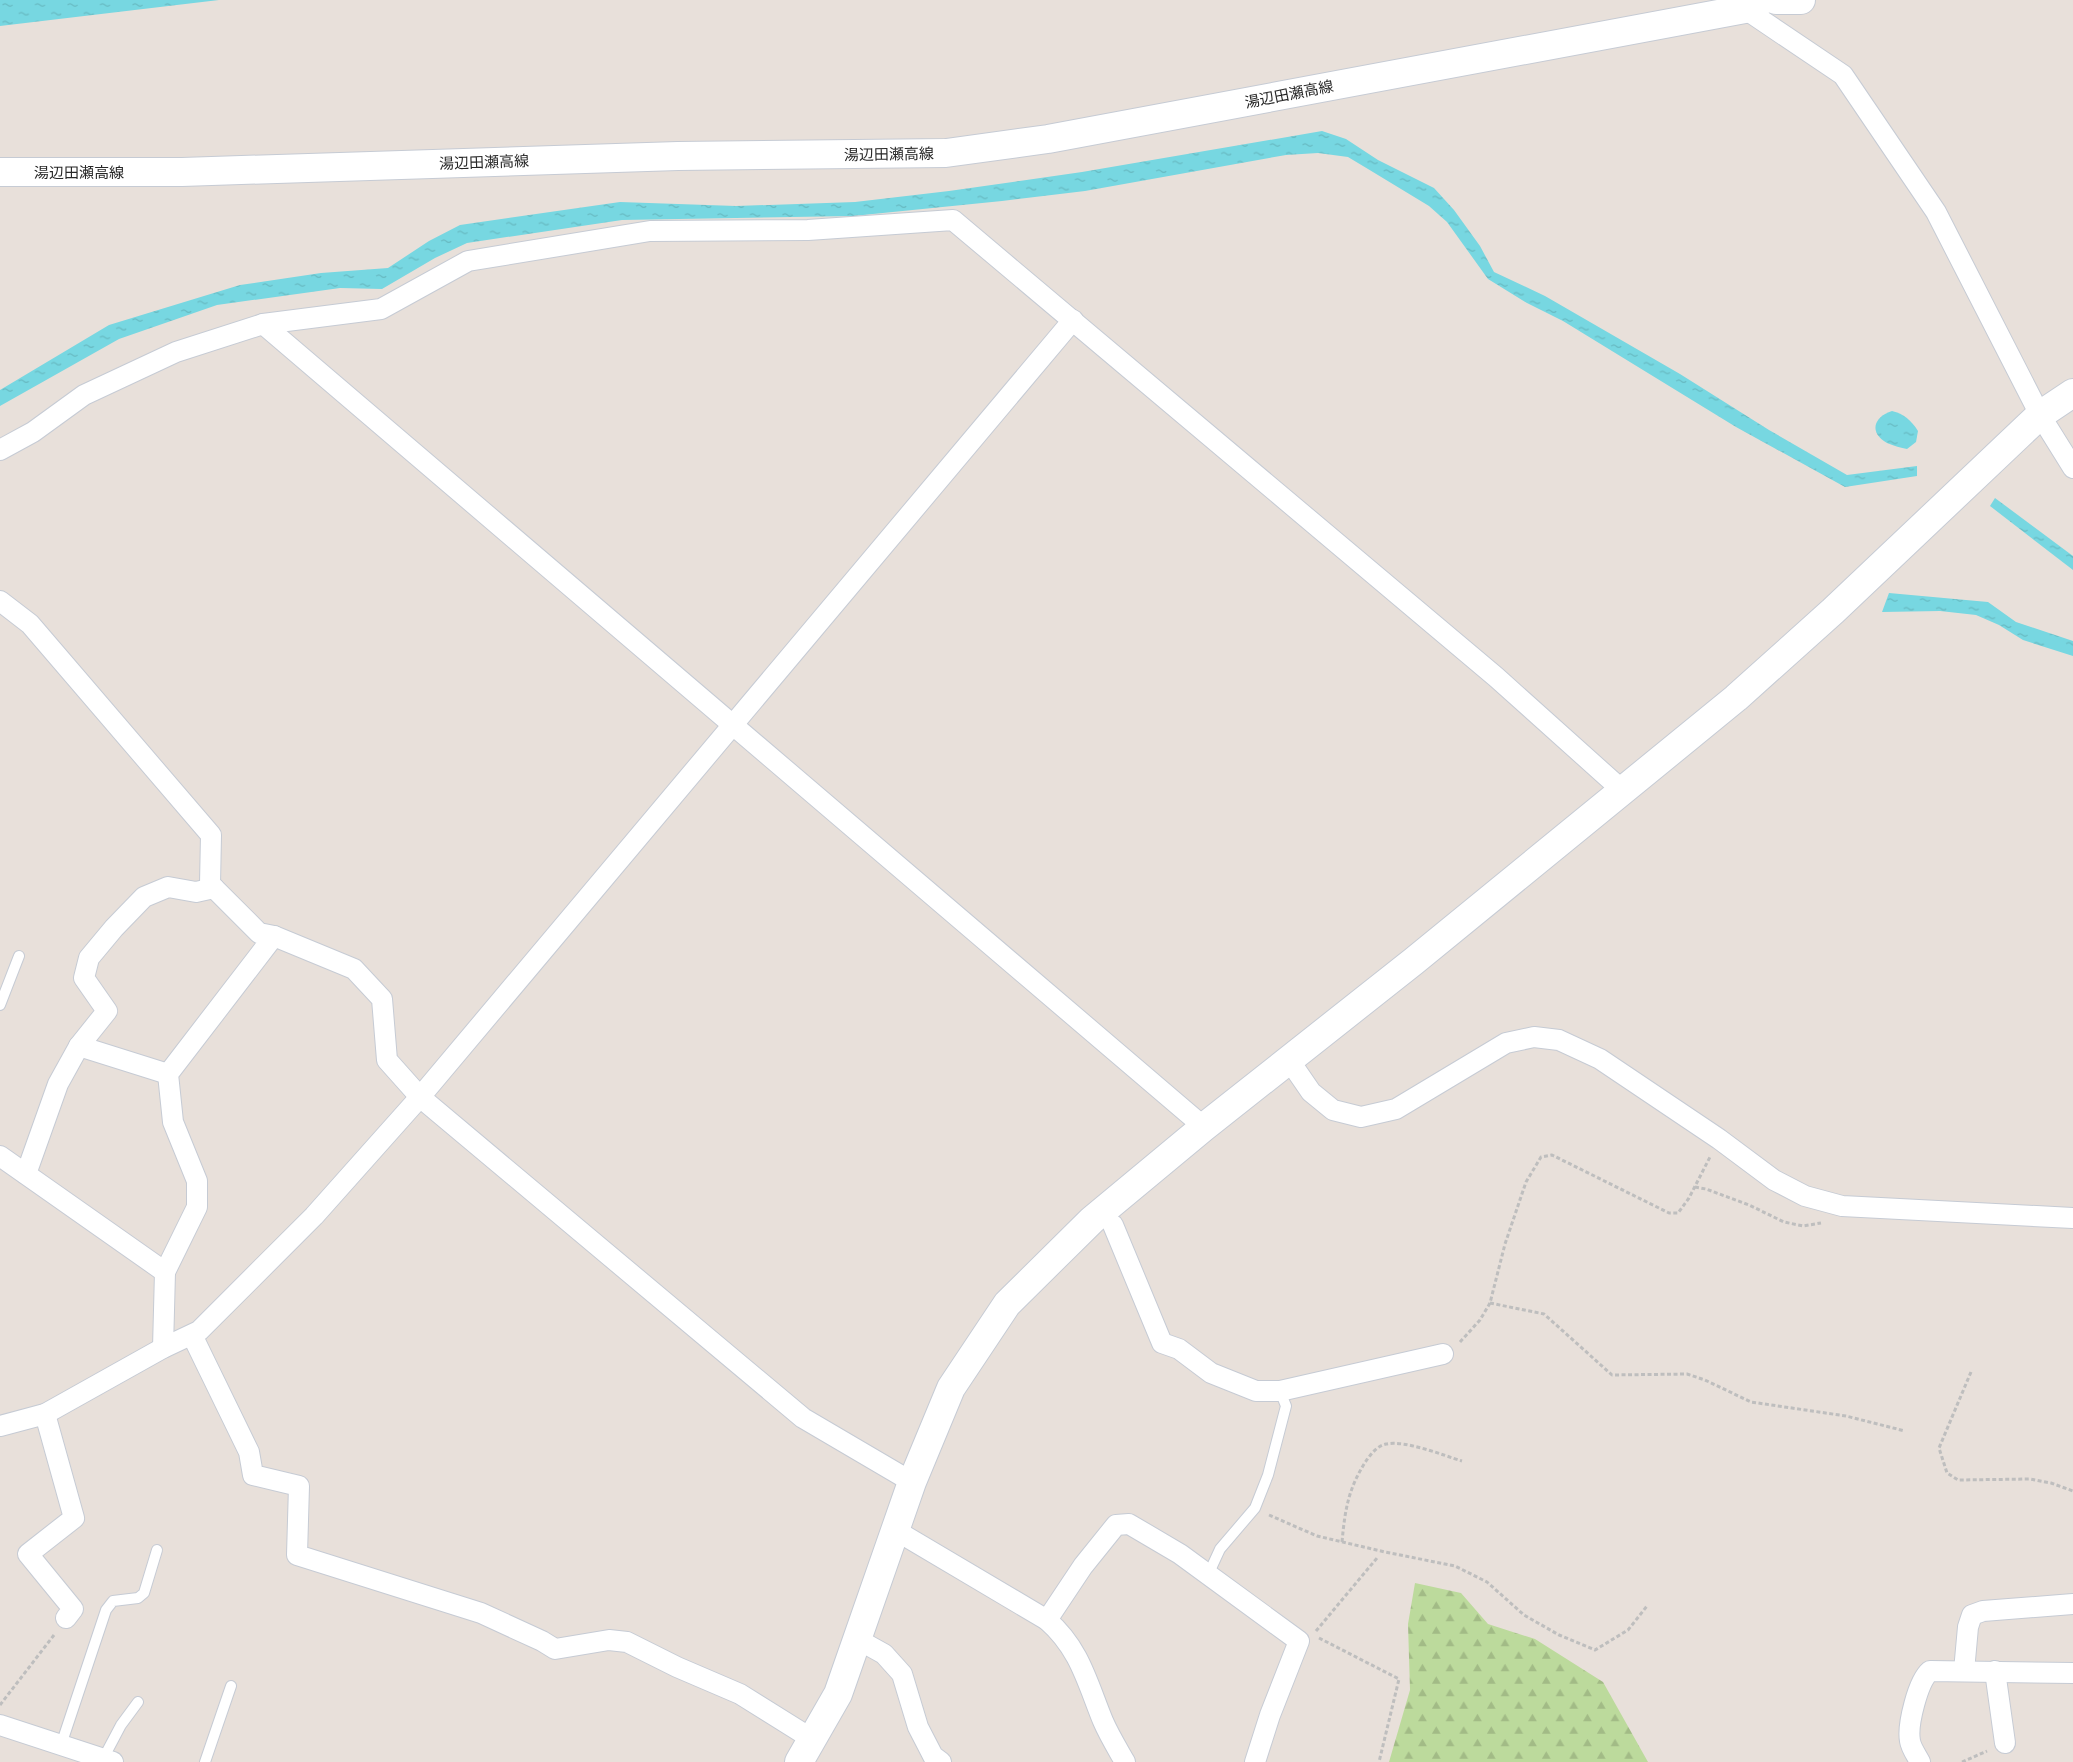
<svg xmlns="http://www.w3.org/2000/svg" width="2073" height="1762" font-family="'Space Grotesk','Noto Sans JP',sans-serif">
	<defs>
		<pattern id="forest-firs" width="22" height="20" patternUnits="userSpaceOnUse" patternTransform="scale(1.25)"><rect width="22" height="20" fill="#bcda9c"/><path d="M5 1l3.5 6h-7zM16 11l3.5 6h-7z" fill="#a2bb86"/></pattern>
		<pattern id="water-ripples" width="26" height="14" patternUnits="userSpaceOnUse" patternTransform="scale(1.25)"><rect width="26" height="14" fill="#77d7e1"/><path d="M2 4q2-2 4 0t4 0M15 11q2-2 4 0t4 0" fill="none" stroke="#67b9c1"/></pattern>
	</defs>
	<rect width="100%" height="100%" fill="#e8e0da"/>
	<polygon fill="url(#forest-firs)" points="1415,1583 1461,1593 1488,1624 1535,1639 1603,1682 1648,1762 1389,1762 1410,1690 1408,1624"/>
	<g fill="url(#water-ripples)">
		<polygon points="0,0 219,0 0,26"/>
		<polygon points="1322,131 1346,139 1378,160 1434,188 1454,210 1480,246 1494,272 1545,296 1680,374 1769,430 1847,475 1917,466 1917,476 1845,487 1736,427 1563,321 1527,303 1488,279 1447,222 1429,206 1368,169 1348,157 1318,153 1286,155 1085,191 1002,201 853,216 622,220 467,243 435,258 382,289 340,288 217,305 119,339 0,406 0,390 109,325 240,285 321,273 388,268 429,241 460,225 620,202 736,206 855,202 949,191 1082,172"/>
		<path d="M1892,411C1904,414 1911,420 1918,431L1916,442L1907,449C1901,448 1894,446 1887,443C1869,433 1873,417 1892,411Z"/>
		<polygon points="1995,498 2073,556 2073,570 1990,506"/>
		<polygon points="1889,593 1988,602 2016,622 2073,641 2073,656 2023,640 1999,625 1976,615 1940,611 1882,612"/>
	</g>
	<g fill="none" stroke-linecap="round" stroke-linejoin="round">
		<g stroke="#c6cbd4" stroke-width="12">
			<g id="lane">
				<polyline points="0,1005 19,956"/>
				<polyline points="1208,1575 1220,1549 1255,1508 1268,1475 1286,1406 1280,1391"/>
				<polyline points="61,1745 106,1610 113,1601 138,1598 144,1593 157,1550"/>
				<polyline points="103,1759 121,1725 138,1702"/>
				<polyline points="205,1762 231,1686"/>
			</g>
		</g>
		<g stroke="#c6cbd4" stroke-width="22">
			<g id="street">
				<polyline points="1745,9 1843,75 1936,212 2040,415 2073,468"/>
				<polyline points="263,324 1204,1127"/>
				<polyline points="0,450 33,432 84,395 176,352 263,324 381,309 468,261 650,231 808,230 953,220 1496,677 1622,790"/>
				<polyline points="0,601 30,624 211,835 210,884 259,933 274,936 354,969 382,999 387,1060 420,1097 803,1418 912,1482"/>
				<polyline points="79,1046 168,1074"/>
				<polyline points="1289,1060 1311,1092 1333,1110 1361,1117 1396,1109 1506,1043 1534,1037 1559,1040 1600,1059 1719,1139 1774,1180 1805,1196 1842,1206 2073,1218"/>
				<polyline points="0,1156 165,1272"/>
				<polyline points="26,1174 58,1084 79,1046 107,1011 84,978 89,958 114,928 144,897 168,887 196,892 214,888"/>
				<polyline points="1113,1225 1162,1343 1179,1349 1211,1373 1256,1391 1280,1391 1443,1354"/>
				<polyline points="192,1335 249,1452 253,1475 299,1486 297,1555 481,1613 542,1641 555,1649 609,1640 627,1642 677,1667 740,1694 812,1739"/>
				<polyline points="163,1348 165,1272 197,1207 197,1181 173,1122 168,1074 274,936"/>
				<polyline points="45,1414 74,1518 28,1554 73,1609 66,1618"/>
				<polyline points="0,1426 45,1414 163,1348 199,1331 314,1216 420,1097 1073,320"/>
				<path d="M895,1530L1047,1620C1080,1649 1087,1682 1103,1721C1109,1735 1117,1748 1125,1762"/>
				<polyline points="1047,1620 1083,1566 1116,1525 1129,1524 1180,1554 1299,1641 1270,1715 1255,1762"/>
				<polyline points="857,1639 884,1654 902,1674 918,1727 933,1756 941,1762"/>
				<polyline points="1964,1671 1968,1627 1972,1615 1983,1611 2073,1604"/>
				<polyline points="1995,1671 2005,1743"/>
				<polyline points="0,1725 113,1762"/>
				<path d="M1920,1762C1917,1756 1911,1748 1910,1741C1907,1725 1918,1681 1930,1671L2073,1673"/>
			</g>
		</g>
		<g stroke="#c6cbd4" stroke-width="30">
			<g id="secondary">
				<polyline points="1776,0 1801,0"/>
				<polyline points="0,172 182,172 678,156 946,153 1048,139 1745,9 1763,0"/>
				<polyline points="799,1762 838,1694 912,1482 951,1388 1007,1304 1092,1220 1204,1127 1414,961 1736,698 1833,611 2040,415 2073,393"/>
			</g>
		</g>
		<g stroke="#bebebe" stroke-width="3" stroke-dasharray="4 2.5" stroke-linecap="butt">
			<polyline points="1695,1187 1706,1189 1749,1205 1784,1222 1803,1226 1821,1223"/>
			<polyline points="1490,1303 1544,1314 1612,1375 1687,1374 1705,1380 1751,1402 1846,1416 1905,1431"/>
			<polyline points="1460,1342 1480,1320 1490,1303 1505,1244 1526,1182 1541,1157 1552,1155 1669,1213 1678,1213 1689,1198 1710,1157"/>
			<polyline points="1971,1372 1939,1448 1947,1473 1958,1480 2030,1479 2051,1483 2073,1491"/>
			<polyline points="1269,1515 1317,1536 1385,1552 1455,1566 1487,1582 1524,1615 1559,1635 1595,1650 1628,1630 1647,1606"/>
			<path d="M1342,1542C1345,1510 1348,1489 1366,1461C1371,1454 1377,1446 1386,1444C1406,1440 1442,1455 1462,1461"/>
			<polyline points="1316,1631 1377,1558"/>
			<polyline points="1319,1638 1399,1679 1379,1762"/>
			<polyline points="0,1705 54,1635"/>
			<polyline points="1962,1762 1987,1751"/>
		</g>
		<use href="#lane" stroke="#fff" stroke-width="10"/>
		<use href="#street" stroke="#fff" stroke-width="20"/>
		<use href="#secondary" stroke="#fff" stroke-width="28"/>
	</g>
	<g text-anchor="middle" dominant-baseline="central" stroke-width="4.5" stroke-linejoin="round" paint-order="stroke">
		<g font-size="15" fill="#272727" stroke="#fff">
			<text transform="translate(1289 94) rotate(-11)">湯辺田瀬高線</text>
			<text transform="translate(889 154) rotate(-1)">湯辺田瀬高線</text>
			<text transform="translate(484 162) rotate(-2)">湯辺田瀬高線</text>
			<text x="79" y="172">湯辺田瀬高線</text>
		</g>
	</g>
</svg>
